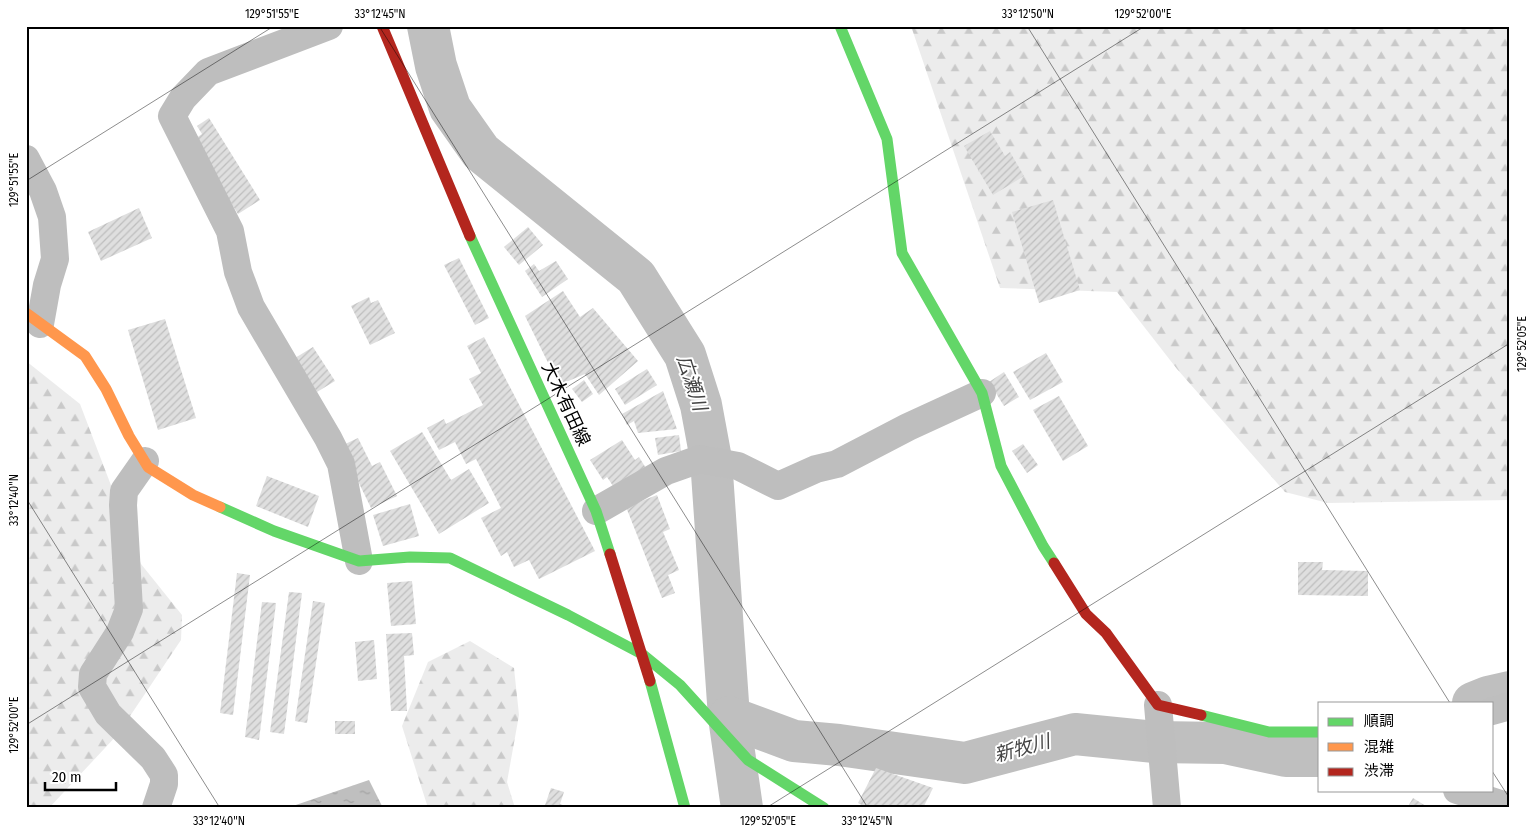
<svg xmlns="http://www.w3.org/2000/svg" width="1536" height="834" font-family="'Fira Sans Condensed','Noto Sans JP',sans-serif">
	<defs>
		<pattern id="forest-firs" width="22" height="20" patternUnits="userSpaceOnUse" patternTransform="scale(1.25)"><rect width="22" height="20" fill="#ececec"/><path d="M5 1l3.5 6h-7zM16 11l3.5 6h-7z" fill="#c9c9c9"/></pattern>
		<pattern id="water-ripples" width="26" height="14" patternUnits="userSpaceOnUse" patternTransform="scale(1.25)"><rect width="26" height="14" fill="#bfbfbf"/><path d="M2 4q2-2 4 0t4 0M15 11q2-2 4 0t4 0" fill="none" stroke="#a2a2a2"/></pattern>
		<pattern id="building-hatch" width="6" height="6" patternUnits="userSpaceOnUse" patternTransform="scale(1.25)"><rect width="6" height="6" fill="#dfdfdf"/><path d="M-1 1l2-2M0 6l6-6M5 7l2-2" fill="none" stroke="#bebebe"/></pattern>
	</defs>
	<rect width="100%" height="100%" fill="#fff"/>
	<g fill="url(#forest-firs)">
		<polygon points="911,26 1510,26 1510,500 1328,503 1285,492 1177,369 1117,292 1000,288"/>
		<polygon points="26,361 80,404 141,564 182,615 181,640 118,734 49,808 26,808"/>
		<polygon points="470,641 514,668 519,715 507,782 515,808 428,808 402,726 428,662"/>
	</g>
	<polygon fill="url(#water-ripples)" points="369,780 383,808 287,808"/>
	<g fill="none" stroke-linecap="round" stroke-linejoin="round">
		<g stroke="#bfbfbf" stroke-width="42">
			<polyline points="428,26 436,66 450,108 481,152 636,277 685,355 701,405 711,459 729,717 742,808"/>
			<polyline points="1473,703 1488,697 1510,692"/>
			<polyline points="729,717 794,741 839,745 965,763 1075,734 1155,742 1225,743 1286,756 1320,756"/>
		</g>
	</g>
	<g fill="url(#building-hatch)">
		<polygon points="209,118 260,200 238,214 192,141 202,134 197,126"/>
		<polygon points="990,131 1005,156 1010,152 1024,176 993,195 964,146"/>
		<polygon points="1053,200 1080,290 1039,303 1012,212"/>
		<polygon points="139,208 152,238 101,261 88,232"/>
		<polygon points="528,227 543,245 519,265 504,247"/>
		<polygon points="459,258 489,318 475,325 444,265"/>
		<polygon points="556,261 568,279 542,297 525,271 534,264 539,271"/>
		<polygon points="563,291 580,317 593,308 638,361 599,395 585,374 559,385 525,316"/>
		<polygon points="369,297 371,303 378,300 395,333 370,345 351,306"/>
		<polygon points="165,319 196,418 158,430 128,330"/>
		<polygon points="484,337 595,551 539,579 529,560 514,567 507,552 501,556 481,518 501,508 476,459 466,464 455,442 439,450 427,428 444,419 446,424 483,405 469,379 481,373 467,346"/>
		<polygon points="313,347 335,381 317,392 295,358"/>
		<polygon points="1046,353 1063,382 1030,400 1013,372"/>
		<polygon points="647,369 657,385 625,405 615,389"/>
		<polygon points="1004,372 1019,397 1004,406 989,382"/>
		<polygon points="584,380 593,394 582,402 572,389"/>
		<polygon points="663,391 677,429 638,433 634,421 627,425 622,414"/>
		<polygon points="1059,396 1088,446 1063,461 1033,410"/>
		<polygon points="422,432 451,480 469,469 489,503 439,534 390,451"/>
		<polygon points="679,435 681,451 658,455 655,438"/>
		<polygon points="358,438 372,466 380,462 397,496 371,508 341,446"/>
		<polygon points="622,440 635,460 639,457 649,473 617,492 607,477 603,480 590,460"/>
		<polygon points="1023,444 1038,465 1027,473 1012,451"/>
		<polygon points="267,476 319,496 308,527 256,506"/>
		<polygon points="657,495 670,529 663,532 679,570 668,575 675,593 662,598 626,507"/>
		<polygon points="410,504 419,536 383,546 373,515"/>
		<polygon points="1298,562 1323,562 1322,570 1368,571 1368,596 1298,595"/>
		<polygon points="237,573 250,575 233,715 220,713"/>
		<polygon points="412,581 416,624 391,626 387,583"/>
		<polygon points="289,592 302,593 284,734 270,732"/>
		<polygon points="313,601 325,603 307,723 295,721"/>
		<polygon points="262,602 276,603 259,740 245,737"/>
		<polygon points="412,633 414,655 404,656 407,711 391,711 386,634"/>
		<polygon points="374,640 377,679 358,681 355,642"/>
		<rect x="335" y="721" width="20" height="13"/>
		<polygon points="876,768 933,788 923,808 867,808 858,803"/>
		<polygon points="551,788 564,792 560,804 570,808 544,808"/>
		<polygon points="1413,798 1426,806 1425,808 1407,808"/>
	</g>
	<g fill="none" stroke-linecap="round" stroke-linejoin="round">
		<g stroke="#bebebe" stroke-width="28">
			<polyline points="329,26 208,72 183,98 172,116 230,231 238,272 251,307 328,438 341,464 359,561"/>
			<polyline points="26,159 43,191 52,217 55,259 47,285 40,324"/>
			<polyline points="145,461 124,491 123,505 129,609 120,632 93,674 92,687 108,714 153,758 164,775 164,784 156,808"/>
			<polyline points="596,511 666,471 700,459 738,466 778,486 816,469 837,464 908,427 982,393"/>
			<polyline points="1158,705 1167,808"/>
			<polyline points="1492,711 1510,706"/>
			<polyline points="1457,790 1510,807"/>
		</g>
		<g stroke="#63d668" stroke-width="11">
			<polyline points="840,26 887,139 902,253 982,393 1001,466 1043,546 1054,563"/>
			<polyline points="470,236 596,511 610,554"/>
			<polyline points="220,507 274,531 359,561 410,557 450,558 568,615 642,654 680,685 748,760 824,808"/>
			<polyline points="650,681 685,808"/>
			<polyline points="1201,715 1269,732 1320,732"/>
		</g>
		<polyline stroke="#ff974d" stroke-width="11" points="26,313 85,356 106,389 129,436 148,467 193,495 220,507"/>
		<g stroke="#b3261e" stroke-width="11">
			<polyline points="382,26 470,236"/>
			<polyline points="610,554 650,681"/>
			<polyline points="1054,563 1086,614 1106,633 1158,705 1201,715"/>
		</g>
	</g>
	<path fill="none" stroke="#000" stroke-width="1" stroke-opacity="0.45" d="M379,26L868,808M1027,26L1450,703M26,181L274,26M26,498L220,808M26,725L1145,26M1492,771L1510,799M766,808L1510,343"/>
	<g text-anchor="middle" dominant-baseline="central" stroke-width="4" stroke-linejoin="round" paint-order="stroke">
		<g font-size="18" fill="#000" stroke="#fff">
			<text transform="translate(566 404) rotate(65)">大木有田線</text>
		</g>
		<g font-size="19" font-style="italic" fill="#444" stroke="#fff">
			<text transform="translate(692 383) rotate(72)">広瀬川</text>
			<text transform="translate(1022 748) rotate(-15)">新牧川</text>
		</g>
	</g>
	<rect width="1536" height="834" fill="none" stroke="#ffffff" stroke-width="55"/>
	<rect x="1318" y="702" width="175" height="90" fill="#ffffff" stroke="#999999"/>
	<rect x="1328" y="718" width="25" height="8" fill="#63d668" stroke="#999999"/>
	<text x="1364" y="726" font-size="15" fill="#000000">順調</text>
	<rect x="1328" y="743" width="25" height="8" fill="#ff974d" stroke="#999999"/>
	<text x="1364" y="752" font-size="15" fill="#000000">混雑</text>
	<rect x="1328" y="768" width="25" height="8" fill="#b3261e" stroke="#999999"/>
	<text x="1364" y="776" font-size="15" fill="#000000">渋滞</text>
	<path d="M45 782v8h71v-8" fill="none" stroke="#000000" stroke-width="2.5"/>
	<text x="52" y="782" font-size="15" fill="#000000" stroke="#ffffff" stroke-width="4" paint-order="stroke">20 m</text>
	<rect x="28" y="28" width="1480" height="778" fill="none" stroke="#000" stroke-width="2"/>
	<g font-size="12" text-anchor="middle" fill="#000">
		<text x="272" y="18">129°51'55"E</text>
		<text x="380" y="18">33°12'45"N</text>
		<text x="1028" y="18">33°12'50"N</text>
		<text x="1143" y="18">129°52'00"E</text>
		<text transform="translate(14 180) rotate(-90)" y="4">129°51'55"E</text>
		<text transform="translate(1522 344) rotate(-90)" y="4">129°52'05"E</text>
		<text transform="translate(14 500) rotate(-90)" y="4">33°12'40"N</text>
		<text transform="translate(14 725) rotate(-90)" y="4">129°52'00"E</text>
		<text x="219" y="825">33°12'40"N</text>
		<text x="768" y="825">129°52'05"E</text>
		<text x="867" y="825">33°12'45"N</text>
	</g>
</svg>
